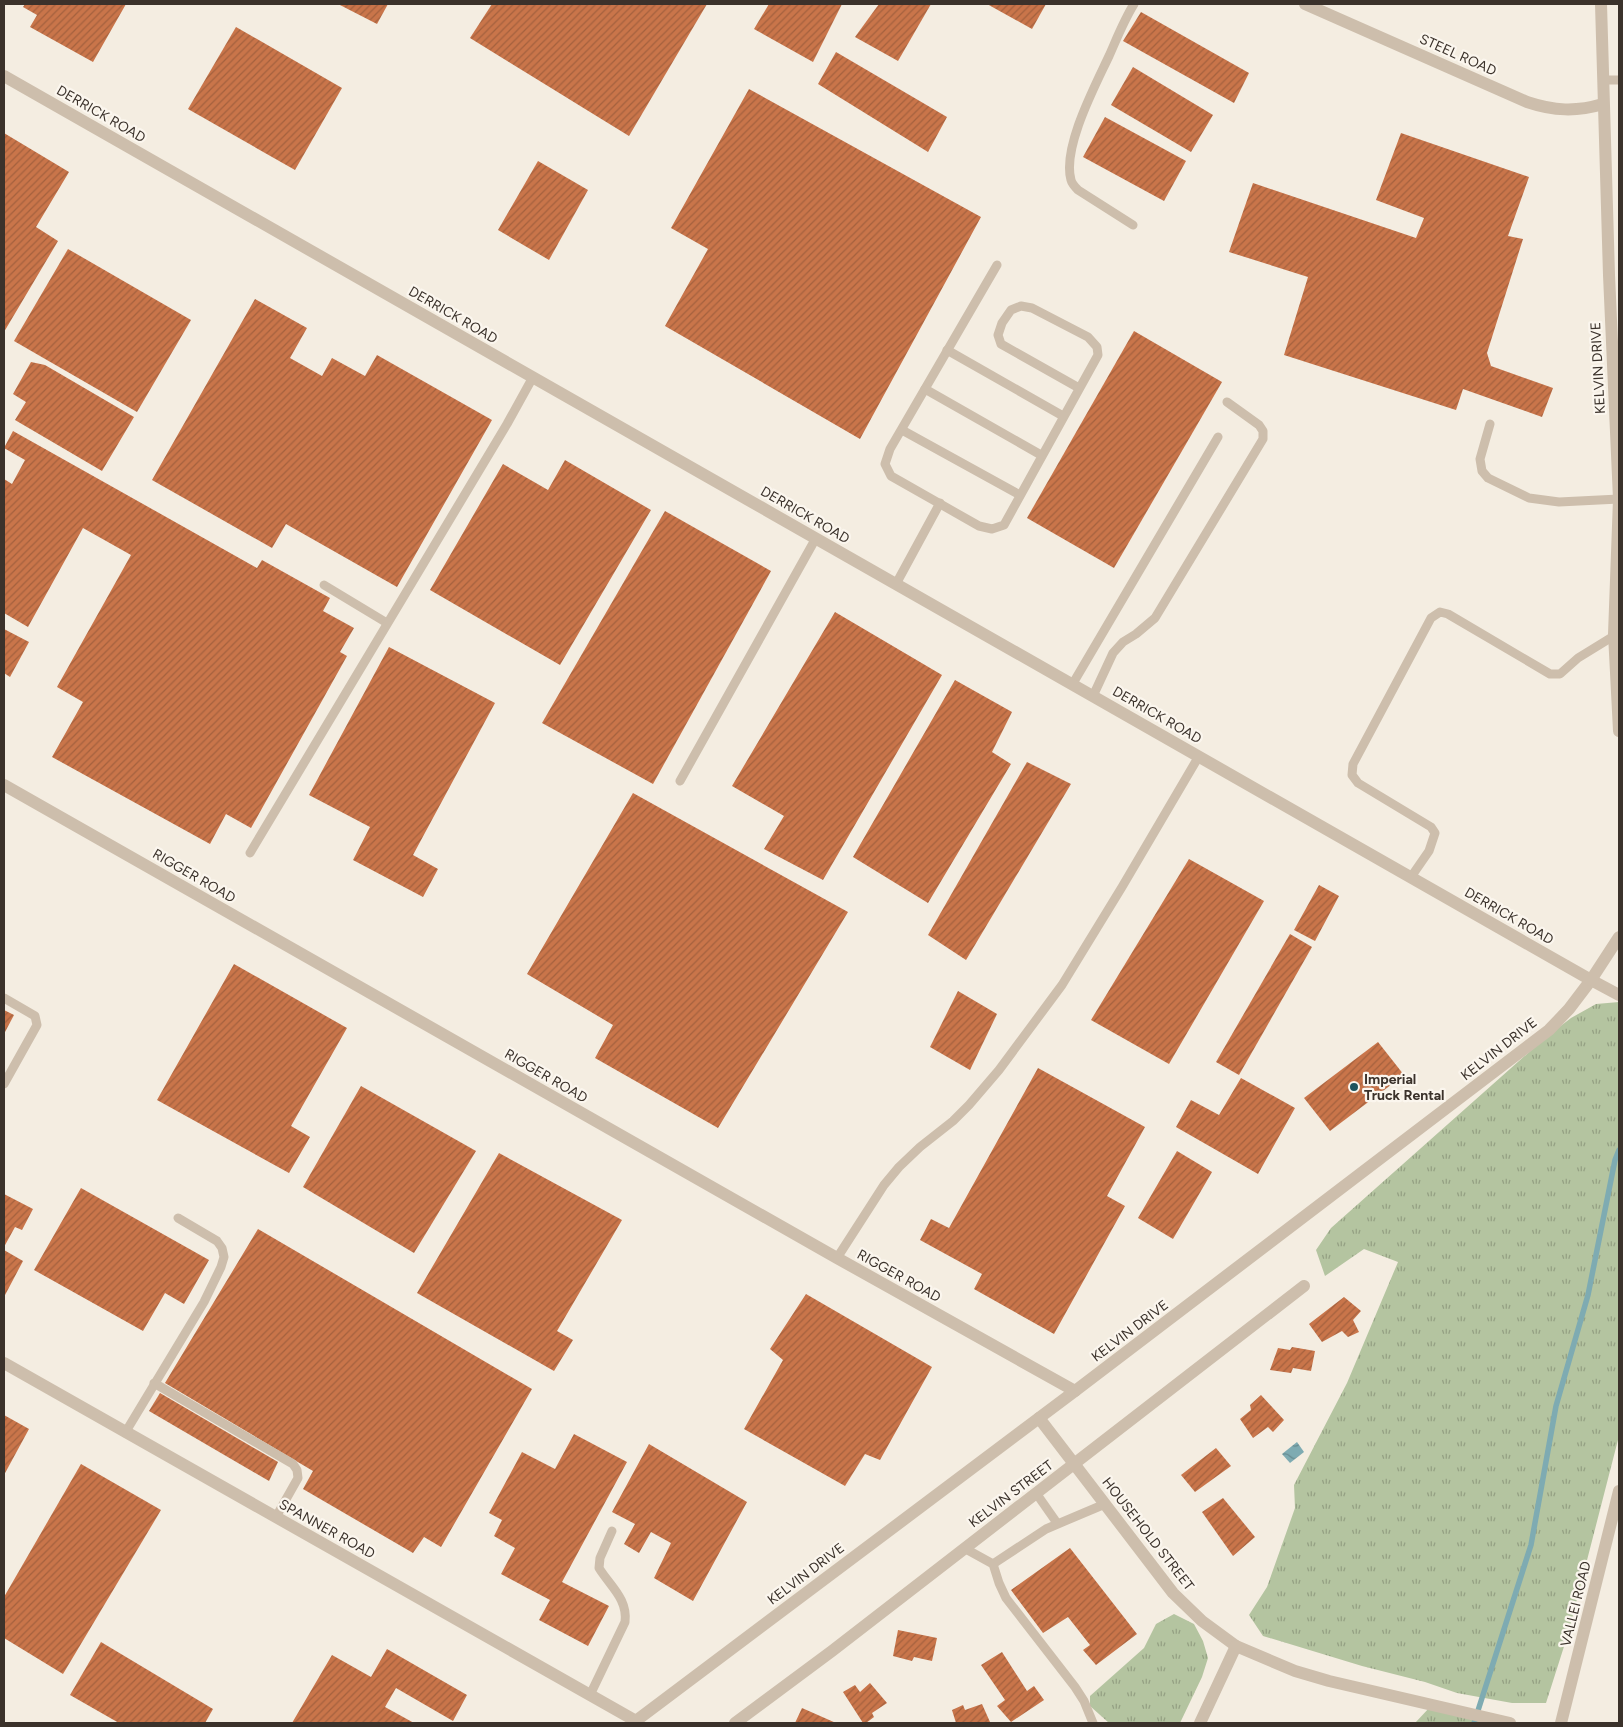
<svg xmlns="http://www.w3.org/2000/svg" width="1623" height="1727" font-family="Figtree,sans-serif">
	<defs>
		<pattern id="grass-tufts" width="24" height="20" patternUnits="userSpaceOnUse" patternTransform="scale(1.25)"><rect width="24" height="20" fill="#b4c4a0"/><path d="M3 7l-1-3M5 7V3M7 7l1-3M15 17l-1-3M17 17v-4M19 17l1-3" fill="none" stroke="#94a083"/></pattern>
		<pattern id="water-waves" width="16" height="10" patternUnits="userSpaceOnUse" patternTransform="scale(1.25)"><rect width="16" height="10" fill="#7eabb2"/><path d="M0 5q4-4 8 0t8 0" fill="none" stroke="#688c91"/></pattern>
		<pattern id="building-hatch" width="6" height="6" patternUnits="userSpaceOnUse" patternTransform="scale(1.25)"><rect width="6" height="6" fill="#c9754a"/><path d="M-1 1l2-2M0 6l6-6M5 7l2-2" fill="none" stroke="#a4613e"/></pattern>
	</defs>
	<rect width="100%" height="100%" fill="#f4ede1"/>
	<g fill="url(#grass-tufts)">
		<polygon points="1619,1002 1619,1436 1568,1634 1546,1703 1512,1703 1457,1693 1425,1682 1362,1666 1263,1636 1249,1615 1267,1587 1295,1508 1294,1485 1347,1383 1398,1262 1364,1249 1325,1276 1316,1250 1331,1228 1545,1038 1571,1018 1596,1004"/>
		<polygon points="1174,1614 1194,1624 1203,1641 1208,1658 1202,1677 1180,1723 1109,1723 1090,1706 1090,1696 1144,1648 1156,1624"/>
		<polygon points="1430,1707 1494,1723 1415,1723"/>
	</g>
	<polygon fill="url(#water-waves)" points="1297,1442 1304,1452 1290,1463 1282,1454"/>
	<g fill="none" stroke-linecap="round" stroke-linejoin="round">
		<polyline stroke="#7eabb2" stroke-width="5.5" points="1474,1723 1531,1545 1556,1406 1588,1295 1615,1160 1619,1150"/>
	</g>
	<g fill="url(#building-hatch)">
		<polygon points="25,4 126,4 93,62 30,27 37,15 23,7"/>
		<polygon points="338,4 388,4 377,24"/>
		<polygon points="492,4 707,4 629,136 470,38"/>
		<polygon points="769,4 842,4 813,62 754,29"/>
		<polygon points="879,4 931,4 898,61 855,37"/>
		<polygon points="987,4 1046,4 1032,29"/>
		<polygon points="1141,12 1249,73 1234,103 1123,41"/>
		<polygon points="236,27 342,88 295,170 188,109"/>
		<polygon points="836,52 947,117 928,152 818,84"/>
		<polygon points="1133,67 1213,115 1191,152 1111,105"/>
		<polygon points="749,89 981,217 860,439 665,326 708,249 671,228"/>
		<polygon points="1105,117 1186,161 1164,201 1083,157"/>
		<polygon points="4,133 69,172 36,227 58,241 4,332"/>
		<polygon points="1401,133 1529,177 1508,236 1523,239 1487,353 1491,366 1553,388 1542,417 1463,389 1456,410 1284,355 1308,277 1229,252 1253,183 1416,238 1424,218 1376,200"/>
		<polygon points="538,161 588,190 549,260 498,230"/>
		<polygon points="68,249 191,320 137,412 14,341"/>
		<polygon points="255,299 307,328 290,358 322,376 332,358 365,376 377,355 492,420 397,587 286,524 272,548 152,480"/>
		<polygon points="1134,331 1222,382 1114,568 1027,518"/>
		<polygon points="31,362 45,365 134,417 102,471 15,420 26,402 13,394"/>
		<polygon points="13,431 257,568 262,560 330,598 323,611 354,628 340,652 347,656 251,828 226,814 210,844 52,757 83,702 57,687 131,555 83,528 28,627 4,613 4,479 12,484 25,460 4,448"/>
		<polygon points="565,460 651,510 560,665 430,590 503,464 548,490"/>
		<polygon points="665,511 771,571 653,784 542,723"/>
		<polygon points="835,612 942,675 823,880 764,849 784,816 732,786"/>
		<polygon points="4,629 29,642 10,677 4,673"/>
		<polygon points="389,647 495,703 413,855 438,869 423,897 353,860 370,827 309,795"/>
		<polygon points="955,680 1012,712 992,752 1011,764 928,903 853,857"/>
		<polygon points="1027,762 1071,784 966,960 928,935"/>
		<polygon points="633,793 848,912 718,1128 595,1058 613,1025 527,974"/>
		<polygon points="1189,859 1264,901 1169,1064 1091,1020"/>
		<polygon points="1319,885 1339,896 1315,941 1294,930"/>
		<polygon points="1290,934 1312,947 1239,1075 1216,1062"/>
		<polygon points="234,964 347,1028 291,1126 310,1137 289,1173 157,1100"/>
		<polygon points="958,991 997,1014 970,1070 930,1047"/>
		<polygon points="4,1010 14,1015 4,1034"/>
		<polygon points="1378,1042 1404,1075 1330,1131 1304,1098"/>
		<polygon points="1038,1068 1145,1127 1107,1196 1125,1206 1054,1334 974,1289 982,1274 920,1240 931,1219 949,1228"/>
		<polygon points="1241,1078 1295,1108 1258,1174 1176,1127 1191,1100 1219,1115"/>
		<polygon points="361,1086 476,1151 414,1253 303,1187"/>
		<polygon points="1177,1151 1212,1172 1173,1239 1138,1218"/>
		<polygon points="499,1153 622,1220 557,1331 573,1340 554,1371 417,1293"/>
		<polygon points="81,1188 209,1260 184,1304 165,1293 143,1331 34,1270"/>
		<polygon points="4,1194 33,1209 22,1230 15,1227 4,1247"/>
		<polygon points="258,1229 532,1389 441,1547 424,1537 413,1553 303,1489 313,1471 165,1383"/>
		<polygon points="4,1250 23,1261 4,1297"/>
		<polygon points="806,1294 932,1367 880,1460 865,1454 845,1486 744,1429 783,1360 770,1349"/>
		<polygon points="1344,1297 1361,1311 1353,1320 1359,1332 1348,1337 1342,1331 1322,1342 1309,1324"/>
		<polygon points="1292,1347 1315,1351 1311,1371 1293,1368 1291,1373 1270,1370 1278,1348 1290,1350"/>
		<polygon points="160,1393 278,1462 269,1481 149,1411"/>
		<polygon points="1261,1395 1284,1420 1273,1432 1268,1427 1253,1438 1240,1419 1251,1410 1250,1405"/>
		<polygon points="4,1415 29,1429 4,1475"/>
		<polygon points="574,1434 627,1462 562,1582 609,1606 588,1646 539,1620 550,1600 501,1574 515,1548 494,1536 502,1520 489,1513 522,1452 555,1469"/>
		<polygon points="649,1444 747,1502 693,1601 654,1578 671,1543 651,1532 639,1553 624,1544 635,1524 612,1512"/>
		<polygon points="1216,1448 1231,1466 1195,1492 1181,1475"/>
		<polygon points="81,1464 161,1510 63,1674 4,1638 4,1597"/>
		<polygon points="1223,1498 1255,1537 1233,1556 1202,1512"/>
		<polygon points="1070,1548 1137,1634 1096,1665 1083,1650 1090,1645 1068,1617 1043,1633 1011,1590"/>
		<polygon points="898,1630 937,1638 932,1661 914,1657 912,1661 893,1656"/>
		<polygon points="101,1642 213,1709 205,1723 119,1723 70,1695"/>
		<polygon points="387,1649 467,1695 453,1721 396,1688 385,1707 414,1723 292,1723 332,1655 371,1677"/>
		<polygon points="1002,1652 1027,1691 1034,1686 1044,1700 1011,1722 997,1706 1005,1700 981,1665"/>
		<polygon points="870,1683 887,1703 872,1713 874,1717 866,1723 863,1723 843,1692 855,1685 860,1692"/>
		<polygon points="982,1704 990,1722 956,1723 952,1710 963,1705 965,1710"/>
		<polygon points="802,1708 836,1723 795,1723"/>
	</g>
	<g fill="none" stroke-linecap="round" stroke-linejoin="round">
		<g stroke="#cdbeac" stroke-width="9">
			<polyline points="1603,80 1619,80"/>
			<path d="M1133,225L1078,190C1075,187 1072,184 1071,180C1062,148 1095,86 1109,56C1117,38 1124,20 1134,4"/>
			<polyline points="997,265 890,449 885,464 891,476 979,526 992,529 1004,525 1098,355 1097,347 1088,337 1032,308 1021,306 1011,310 1002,323 998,335 1001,344 1079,388"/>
			<polyline points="947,350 1063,416"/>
			<polyline points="925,389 1041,455"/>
			<polyline points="1490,424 1480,459 1482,471 1488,478 1529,498 1559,502 1619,499"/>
			<polyline points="902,430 1020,495"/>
			<polyline points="896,584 940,503"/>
			<polyline points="324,585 387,623"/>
			<polyline points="1072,685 1218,437"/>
			<polyline points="1093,696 1113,653 1123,642 1136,634 1155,618 1263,439 1263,431 1259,425 1227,402"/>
			<polyline points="680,781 816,538"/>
			<polyline points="250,853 507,424 533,377"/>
			<polyline points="1411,877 1429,851 1435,833 1431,827 1358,783 1352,775 1353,764 1431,618 1440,612 1448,614 1550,674 1560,674 1578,658 1617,634"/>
			<polyline points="4,998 35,1016 37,1025 4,1084"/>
			<polyline points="837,1258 884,1185 899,1167 920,1147 953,1121 969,1105 999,1070 1062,985 1122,887 1199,756"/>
			<polyline points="154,1383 293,1464 297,1470 298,1478 276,1517"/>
			<polyline points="125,1433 204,1302 221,1267 224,1257 222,1248 217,1241 178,1218"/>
			<polyline points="1036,1493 1057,1523"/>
			<polyline points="964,1548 993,1564 999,1583 1006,1598 1075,1687 1084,1701 1093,1723"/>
			<polyline points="993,1564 1046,1529 1105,1504"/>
			<path d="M590,1695L625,1622C628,1599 610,1586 599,1568L600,1558L612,1531"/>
		</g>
		<g stroke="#cdbeac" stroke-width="12">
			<path d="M1305,4L1527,102C1554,111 1576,112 1603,104"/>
			<polyline points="4,785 837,1258 1075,1391"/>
			<polyline points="4,1363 636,1721"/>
			<polyline points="1039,1418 1173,1593 1202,1621 1236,1646 1295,1671 1329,1681 1510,1723"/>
			<polyline points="633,1723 1075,1391 1549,1030 1569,1009 1591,980 1619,995"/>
			<polyline points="735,1723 832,1651 1304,1286"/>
			<polyline points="1200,1723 1236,1646"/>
			<polyline points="1561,1723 1619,1491"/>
		</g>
		<g stroke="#cdbeac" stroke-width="12">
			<polyline points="1601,4 1609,275 1619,499 1614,634 1619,731"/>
			<polyline points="4,76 1591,980 1619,937"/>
		</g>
	</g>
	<circle fill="#1e545e" stroke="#fbf6ee" stroke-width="2" cx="1354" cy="1087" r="5"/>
	<g text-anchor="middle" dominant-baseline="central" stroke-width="4.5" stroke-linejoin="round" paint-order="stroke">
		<g font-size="14" fill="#3b322b" stroke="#fbf6ee">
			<text transform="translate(1458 55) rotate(24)">STEEL ROAD</text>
			<text transform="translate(101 114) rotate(30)">DERRICK ROAD</text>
			<text transform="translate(453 315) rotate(30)">DERRICK ROAD</text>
			<text transform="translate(1598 368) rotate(-93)">KELVIN DRIVE</text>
			<text transform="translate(805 515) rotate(30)">DERRICK ROAD</text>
			<text transform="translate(1157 715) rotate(30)">DERRICK ROAD</text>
			<text transform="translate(194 876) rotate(30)">RIGGER ROAD</text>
			<text transform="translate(1509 916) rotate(30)">DERRICK ROAD</text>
			<text transform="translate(1499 1049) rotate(-38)">KELVIN DRIVE</text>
			<text transform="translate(546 1076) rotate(30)">RIGGER ROAD</text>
			<text transform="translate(899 1276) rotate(29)">RIGGER ROAD</text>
			<text transform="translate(1130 1331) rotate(-37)">KELVIN DRIVE</text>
			<text transform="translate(1011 1494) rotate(-37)">KELVIN STREET</text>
			<text transform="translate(327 1529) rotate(29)">SPANNER ROAD</text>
			<text transform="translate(1148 1534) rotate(52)">HOUSEHOLD STREET</text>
			<text transform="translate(806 1574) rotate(-37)">KELVIN DRIVE</text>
			<text transform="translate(1576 1604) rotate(-76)">VALLEI ROAD</text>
		</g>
		<g font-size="14" font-weight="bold" fill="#3b322b" stroke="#fbf6ee" text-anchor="start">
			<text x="1364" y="1079">Imperial<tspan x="1364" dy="16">Truck Rental</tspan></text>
		</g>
	</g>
	<rect width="1623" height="1727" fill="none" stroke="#3b322b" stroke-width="10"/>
</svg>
